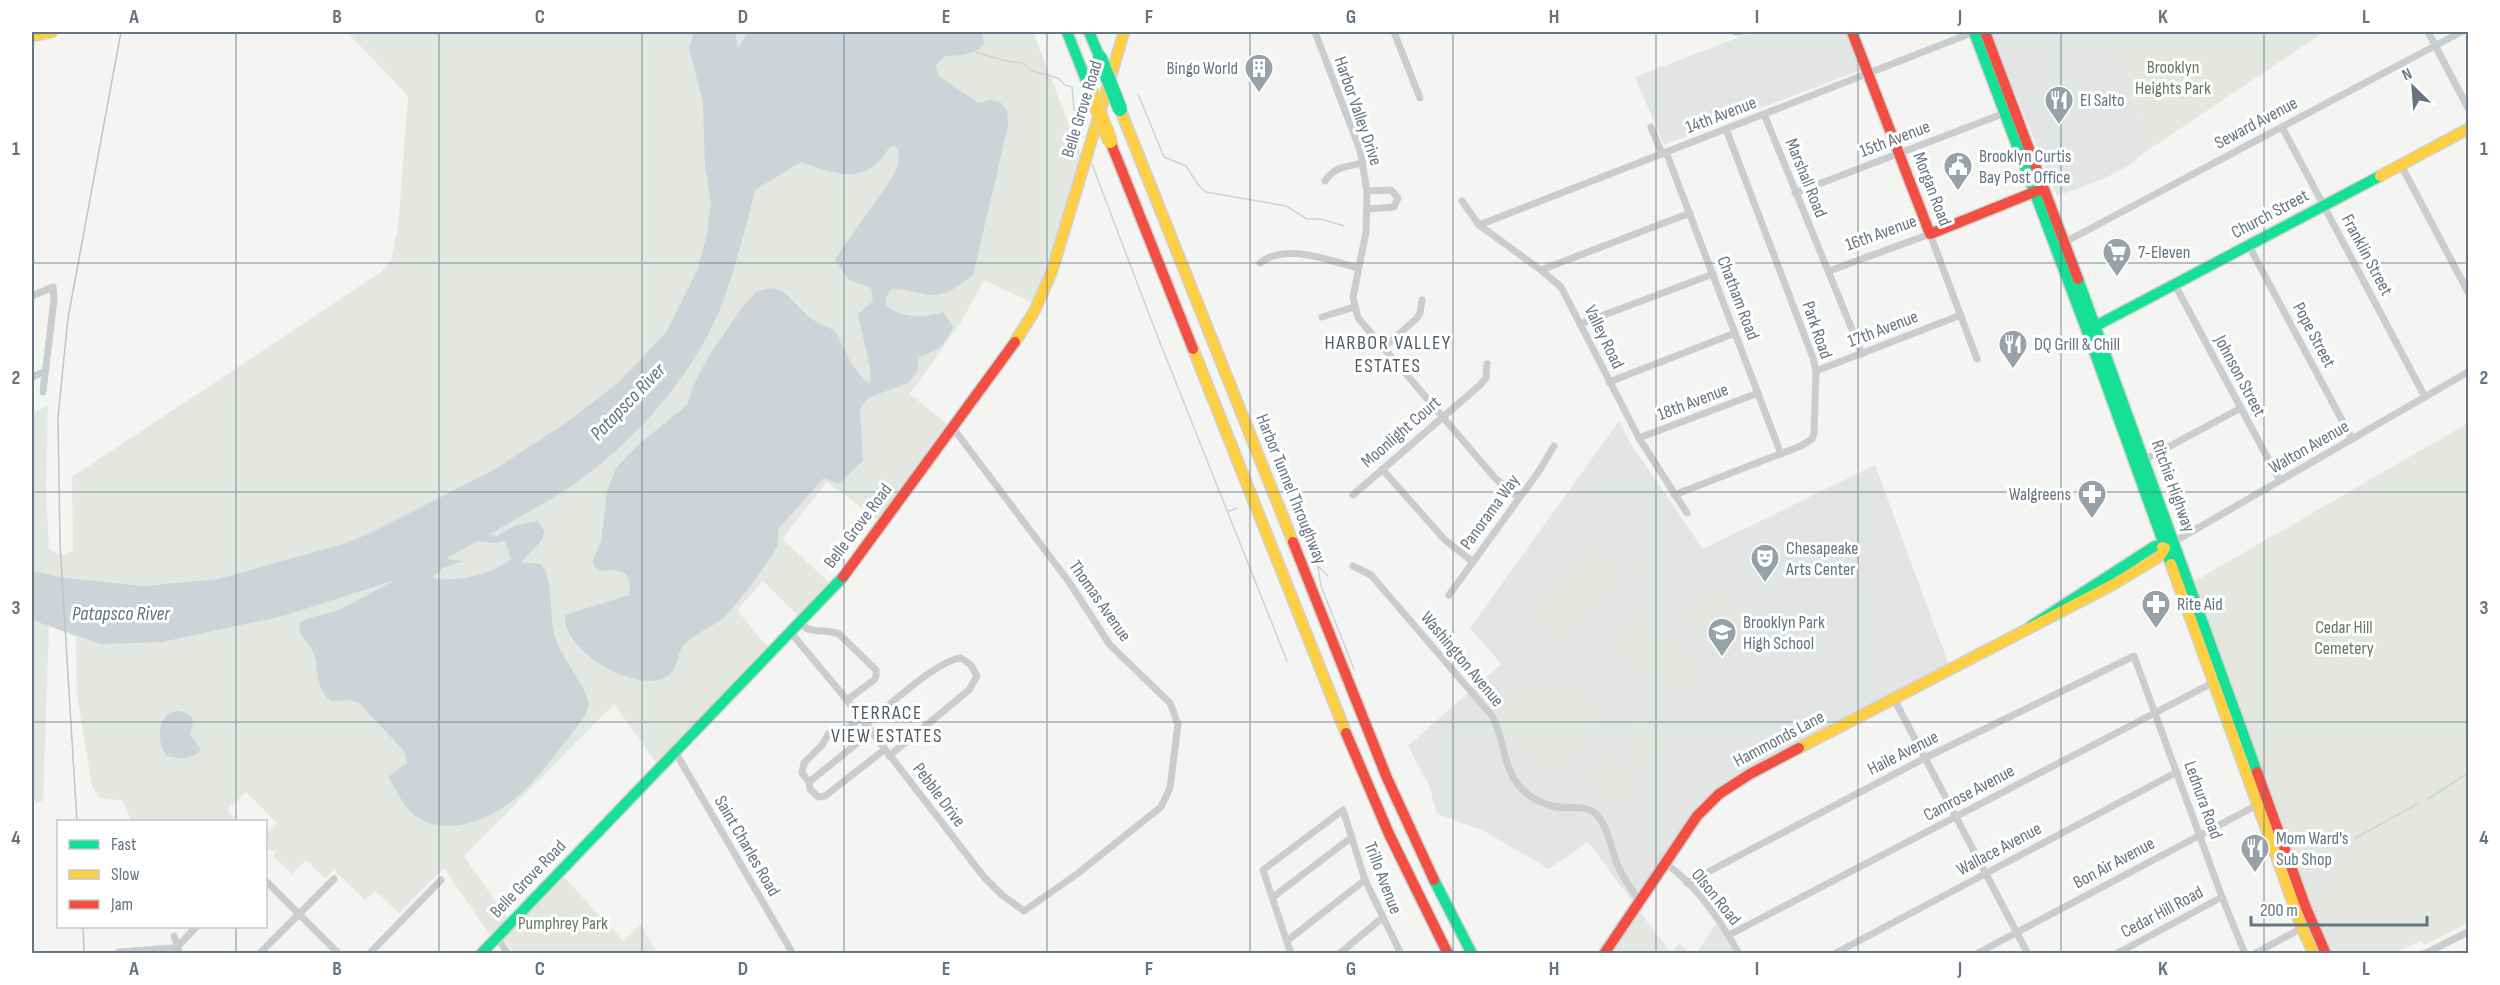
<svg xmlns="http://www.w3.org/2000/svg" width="2500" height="985" font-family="'Sofia Sans Condensed',sans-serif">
	<rect width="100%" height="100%" fill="#f4f4f3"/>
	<g fill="#e3e4e4">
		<polygon points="1753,32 1846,32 1861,70 1664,145 1635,77"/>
		<polygon points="1991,32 2105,32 2150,149 2126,167 2103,179 2057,196"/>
		<polygon points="1619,421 1629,441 1703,549 1875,465 1949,665 1751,770 1694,814 1632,901 1588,842 1549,869 1482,830 1437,814 1429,785 1408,746 1501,664 1470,628"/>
	</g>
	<g fill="#e4e7e1" fill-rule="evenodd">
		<polygon points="347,32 1033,32 1081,155 1052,250 1033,303 984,280 961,322 910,394 948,425 878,520 827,482 782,539 830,583 799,617 763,581 737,610 770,650 657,764 614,704 464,856 507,918 490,935 444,868 399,913 375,891 365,900 334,870 325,879 306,860 292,874 273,856 276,852 269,850 266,834 277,823 246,792 227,810 238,821 131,821 123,801 100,798 92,786 77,694 76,637 49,626 43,801 32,803 32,413 48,406 46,489 49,549 62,556 73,550 72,477 381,272 391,261 398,228 408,96"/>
		<polygon points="2105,32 2324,32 2150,149"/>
		<polygon points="2468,423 2468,923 2425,945 2420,941 2394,953 2331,953 2316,922 2193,582"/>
		<path d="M1607,525C1628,530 1637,543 1639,564L1651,553L1655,557L1547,667L1543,663L1547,658C1514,656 1499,631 1515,602L1581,535L1588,529ZM1599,532C1624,531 1638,550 1629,573L1557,647C1546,652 1536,653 1526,646C1516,639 1511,624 1516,613C1522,599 1585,537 1599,532Z"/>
		<polygon points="1590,541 1624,574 1558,642 1524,608"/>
		<polygon points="1715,577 1750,612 1713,648 1677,615"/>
		<polygon points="1641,609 1706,674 1676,703 1612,639"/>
		<path d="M1544,683C1572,687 1589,696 1608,718L1548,779L1542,778L1509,741L1495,709C1501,690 1527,687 1544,683Z"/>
		<path d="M1638,711L1668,743L1667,749L1646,773C1627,755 1614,731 1638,711Z"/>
		<polygon points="1608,756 1627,759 1645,774 1619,800 1609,801 1580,775 1590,765"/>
		<polygon points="564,877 623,941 640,924 657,953 514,953 503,938"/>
		<polygon points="1639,911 1671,953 1679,943 1690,953 1608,954"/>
		<polygon points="1716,923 1735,954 1696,954"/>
	</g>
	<g fill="#cdd3d6" fill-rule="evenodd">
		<path d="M694,32H735L738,48L748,32H982L984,45C971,56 961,55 945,56L936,65L938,75L978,103L990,100L1000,102L1007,110L1008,126L973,275C953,290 944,299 918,293C907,291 901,288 890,290L886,297V305C903,319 923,318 943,312L953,327C945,345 937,352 918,357V371L908,383L868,398L860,409L863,461L838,484L824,478L778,529C778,534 779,542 777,547C771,559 731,613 721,620C711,627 690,637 683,646C675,658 679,673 662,679C630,690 562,650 565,615L629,595C634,571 619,568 600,571L594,567L593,560L601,542L607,491L616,468L638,445L687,405L695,381L712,351L744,305L757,291L774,288L785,293L811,319L835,331L852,365L865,381L871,382L870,369L858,314L873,301L871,288L848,279L835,259L890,181L898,165L899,151L894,145C885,150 885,156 878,162C856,185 826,170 801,162L755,190C746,226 737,261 725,296C698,372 634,444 568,488C543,505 515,519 489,535L497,536L516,525L538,521L544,531L542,540L521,562L541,564C555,580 548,618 556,640C562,658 586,686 588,702C589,706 586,711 585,716C565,742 537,782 511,802C482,824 435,840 407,808C400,799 394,786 388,777L407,763L405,752L359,703L348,700L331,701C313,687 321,667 311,648C306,639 297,635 300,623L306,619L339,610L395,580L283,616L162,642L101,644L32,620V571L65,578L144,586L219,579L343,544L366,535L492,471L570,420L619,382L667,331L698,268L707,234L711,203L705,167L703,102L689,49ZM478,541L495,543L505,541L511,559C493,574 459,582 436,579L433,576L443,568L464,561L446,559Z"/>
		<path d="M181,711L191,716L193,724L190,734L201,750C192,760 179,759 167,756C158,746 157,725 167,715C171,711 176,711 181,711Z"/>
	</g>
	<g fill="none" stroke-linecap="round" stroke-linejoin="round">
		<g stroke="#cdd3d6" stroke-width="1.5">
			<polyline points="975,52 1006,61 1023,63 1032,71 1058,78 1065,85 1072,87 1074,109 1083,137"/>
			<polyline points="1138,94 1164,157 1186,166 1199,186 1206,192 1286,206 1307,219 1321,219 1344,226"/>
			<polyline points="1092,164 1155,330 1287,661"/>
			<polyline points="1283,489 1292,491 1301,509 1317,561 1321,586 1354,669"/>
			<polyline points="1229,511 1237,508"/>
			<polyline points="1318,566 1328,576"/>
			<polyline points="2428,799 2468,773"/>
			<polyline points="2354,839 2419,803"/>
		</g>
		<g stroke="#d0d1d1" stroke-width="13">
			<g id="fast">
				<polyline points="1067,32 1090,90"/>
				<polyline points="1089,32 1100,58"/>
				<polyline points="1974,32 2087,331 2171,564"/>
				<polyline points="2078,279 2257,772"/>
				<polyline points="2090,329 2380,176"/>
				<polyline points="2031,626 2155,546 2162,547"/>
				<polyline points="1434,880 1472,954"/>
				<polyline points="481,954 843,577"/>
			</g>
		</g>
		<g stroke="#d0d1d1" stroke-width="13">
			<g id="slow">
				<polyline points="32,36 52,32"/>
				<polyline points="1120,109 1293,542"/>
				<polyline points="2380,176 2468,129"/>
				<polyline points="1015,342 1035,310 1052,271 1124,32"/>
				<polyline points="1193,349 1346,733"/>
				<polyline points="2171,564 2302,928 2314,954"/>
				<polyline points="1799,748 2114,584 2160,556 2165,548 2162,547"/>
			</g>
		</g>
		<g stroke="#d0d1d1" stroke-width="13">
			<g id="jam">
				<polyline points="1852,32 1930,234 2042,189"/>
				<polyline points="1985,32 2078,279"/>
				<polyline points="1110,141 1193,349"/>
				<polyline points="1293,542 1387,778 1434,880"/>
				<polyline points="843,577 1015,342"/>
				<polyline points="1346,733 1389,834 1448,954"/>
				<polyline points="2257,772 2306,908 2326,954"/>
				<polyline points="1604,954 1697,816 1719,794 1750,774 1799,748"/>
			</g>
		</g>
		<g stroke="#cacccd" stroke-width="7">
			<polyline points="1315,32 1360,150 1367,191 1366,232 1353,297 1358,318 1495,478 1519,498"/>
			<polyline points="1394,32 1420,98"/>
			<polyline points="1736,32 1740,32"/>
			<polyline points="2428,32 2468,108"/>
			<polyline points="1764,114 1862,354"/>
			<polyline points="1651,127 1662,154"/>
			<polyline points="2282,127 2425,397"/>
			<polyline points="1666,152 1781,454"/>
			<polyline points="2401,165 2468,292"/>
			<path d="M1325,181C1334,167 1347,166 1363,163"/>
			<polyline points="1367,191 1391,190 1398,198 1394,207 1368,209"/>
			<polyline points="1795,193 2005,113"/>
			<polyline points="1462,201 1479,225 1541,270 1561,287 1639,438 1687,513"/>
			<polyline points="1479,225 1974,32"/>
			<polyline points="2065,242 2461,32"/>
			<polyline points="2249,246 2352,439"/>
			<path d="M1260,263C1285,242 1330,261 1358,268"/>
			<polyline points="1541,270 1690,213"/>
			<polyline points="1829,271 1930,234 1977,359"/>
			<polyline points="2175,285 2280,481"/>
			<polyline points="32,296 53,287 54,299 43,392"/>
			<polyline points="1322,317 1354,307"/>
			<polyline points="1580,324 1713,274"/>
			<polyline points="1382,349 1416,319 1420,313 1422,300"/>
			<polyline points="1816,371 1961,315"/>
			<polyline points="32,377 44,372"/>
			<polyline points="1609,382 1735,333"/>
			<polyline points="1639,438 1758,393"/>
			<polyline points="2144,460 2241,408"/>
			<polyline points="1382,469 1445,540 1473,562"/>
			<polyline points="1353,495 1480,385 1486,378 1487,364"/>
			<polyline points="1674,495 1801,446 1812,439 1814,434 1816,371 1813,358 1726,129"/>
			<polyline points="2172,543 2468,372"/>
			<path d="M1353,566L1371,575L1492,716C1505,739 1502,768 1521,788C1529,797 1541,803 1552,806C1567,810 1585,803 1597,815C1609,829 1611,850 1618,866C1624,879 1632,890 1640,902"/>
			<polyline points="1449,595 1539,471 1554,446"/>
			<path d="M801,624C812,635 826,628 839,634L876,670V676L874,680L847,700"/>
			<polyline points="792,634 847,700 984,877 1002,895 1024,911 1077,874 1161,807 1170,788 1178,724 1170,703 1110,645 1069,582 953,428"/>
			<polyline points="1894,699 2028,954"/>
			<polyline points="860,719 845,730 829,733 822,745 804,763 802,773 809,782 810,789 818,797 825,796 884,750"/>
			<path d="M865,725C885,709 937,660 961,658L971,665L977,676L969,690L889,756"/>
			<polyline points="676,753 793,954"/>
			<polyline points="809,782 871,732"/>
			<path d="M1665,863C1695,884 1721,921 1739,954"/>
			<polyline points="266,881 339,954"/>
			<polyline points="1687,883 1925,758 2134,656 2222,897 2245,954"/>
			<polyline points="1273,897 1352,837"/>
			<polyline points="1729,935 2216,681"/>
			<polyline points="174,936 180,954"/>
			<polyline points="497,937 508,954"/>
			<polyline points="1288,940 1365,880"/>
			<polyline points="119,952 173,948 178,946 197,926"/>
			<polyline points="259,954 334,879"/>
			<polyline points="369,954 441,880"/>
			<polyline points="1291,954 1263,870 1343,810 1365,880 1401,954"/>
			<polyline points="1339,954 1382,918"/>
			<polyline points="1834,954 2177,772"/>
			<polyline points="1976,954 2259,804"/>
			<polyline points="2116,954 2222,897"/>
			<polyline points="2254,954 2302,928"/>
			<polyline points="2424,954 2468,932"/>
		</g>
		<use href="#fast" stroke="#16e098" stroke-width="10"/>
		<use href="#slow" stroke="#ffcf43" stroke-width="10"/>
		<use href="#jam" stroke="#f24e42" stroke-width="10"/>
		<g stroke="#c1c2c3" stroke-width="1.5">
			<polyline points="77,822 60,544 58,417 68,318 121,32"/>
			<polyline points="83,926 84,954"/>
		</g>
		<g stroke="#d0d0d1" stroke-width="16" stroke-linecap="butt">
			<polyline id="fast-bridge" points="1100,58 1120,109"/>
		</g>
		<g stroke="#d0d0d1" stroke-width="16" stroke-linecap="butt">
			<polyline id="slow-bridge" points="1090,90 1110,141"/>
		</g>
		<use href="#fast-bridge" stroke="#16e098" stroke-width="14"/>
		<use href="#slow-bridge" stroke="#ffcf43" stroke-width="14"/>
	</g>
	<path fill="none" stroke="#657482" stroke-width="1.5" stroke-opacity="0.55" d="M236,32V822M439,32V954M642,32V954M844,32V954M1047,32V954M1250,32V954M1453,32V954M1656,32V954M1858,32V954M2061,32V954M2264,32V954M32,263H2468M32,492H2468M32,722H2468M236,926V954"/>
	<defs>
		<g id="building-pin" transform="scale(1.5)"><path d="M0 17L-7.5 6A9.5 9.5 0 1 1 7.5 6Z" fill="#97a1aa" stroke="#fff"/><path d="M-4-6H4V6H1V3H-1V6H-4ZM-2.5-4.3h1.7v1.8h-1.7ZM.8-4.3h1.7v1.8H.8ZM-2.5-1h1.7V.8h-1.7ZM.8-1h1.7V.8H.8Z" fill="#fff"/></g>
		<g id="restaurant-pin" transform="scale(1.5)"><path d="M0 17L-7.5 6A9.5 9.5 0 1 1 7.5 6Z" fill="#97a1aa" stroke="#fff"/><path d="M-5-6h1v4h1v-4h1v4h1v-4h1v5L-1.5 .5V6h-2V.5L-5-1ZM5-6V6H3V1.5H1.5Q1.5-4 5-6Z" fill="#fff"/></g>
		<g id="civic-pin" transform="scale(1.5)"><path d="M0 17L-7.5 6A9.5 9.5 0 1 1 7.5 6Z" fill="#97a1aa" stroke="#fff"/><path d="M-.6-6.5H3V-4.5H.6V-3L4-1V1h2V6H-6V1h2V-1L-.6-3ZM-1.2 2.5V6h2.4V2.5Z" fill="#fff"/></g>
		<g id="supermarket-pin" transform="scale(1.5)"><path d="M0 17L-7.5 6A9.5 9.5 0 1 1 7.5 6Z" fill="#97a1aa" stroke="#fff"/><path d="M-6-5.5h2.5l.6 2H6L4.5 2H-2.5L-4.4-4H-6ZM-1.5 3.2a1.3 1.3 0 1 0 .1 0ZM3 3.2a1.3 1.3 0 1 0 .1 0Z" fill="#fff"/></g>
		<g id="pharmacy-pin" transform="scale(1.5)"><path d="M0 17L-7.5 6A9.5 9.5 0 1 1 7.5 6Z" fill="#97a1aa" stroke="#fff"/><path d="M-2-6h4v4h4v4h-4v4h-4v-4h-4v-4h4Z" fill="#fff"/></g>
		<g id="theatre-pin" transform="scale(1.5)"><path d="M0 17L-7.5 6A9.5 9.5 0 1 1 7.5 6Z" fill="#97a1aa" stroke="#fff"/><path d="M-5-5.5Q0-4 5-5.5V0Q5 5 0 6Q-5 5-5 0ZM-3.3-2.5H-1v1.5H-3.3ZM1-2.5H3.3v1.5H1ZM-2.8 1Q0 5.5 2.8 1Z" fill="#fff"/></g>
		<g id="school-pin" transform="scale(1.5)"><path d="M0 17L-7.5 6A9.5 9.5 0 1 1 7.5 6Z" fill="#97a1aa" stroke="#fff"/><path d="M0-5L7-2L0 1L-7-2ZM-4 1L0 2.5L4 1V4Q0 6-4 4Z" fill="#fff"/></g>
	</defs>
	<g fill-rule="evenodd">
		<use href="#building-pin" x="1259" y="68"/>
		<use href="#restaurant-pin" x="2059" y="100"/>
		<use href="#civic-pin" x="1958" y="166"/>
		<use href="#supermarket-pin" x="2117" y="252"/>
		<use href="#restaurant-pin" x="2013" y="344"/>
		<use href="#pharmacy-pin" x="2092" y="494"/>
		<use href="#theatre-pin" x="1765" y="558"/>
		<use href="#pharmacy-pin" x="2156" y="604"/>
		<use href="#school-pin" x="1722" y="632"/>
		<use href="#restaurant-pin" x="2255" y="848"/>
	</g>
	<g text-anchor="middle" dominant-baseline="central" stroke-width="6" stroke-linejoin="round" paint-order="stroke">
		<g font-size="18" fill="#677964" stroke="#fff">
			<text x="2173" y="67">Brooklyn<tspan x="2173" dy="21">Heights Park</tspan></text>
			<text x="2344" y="627">Cedar Hill<tspan x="2344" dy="21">Cemetery</tspan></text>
			<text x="563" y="923">Pumphrey Park</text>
		</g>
		<g font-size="18" fill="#657482" stroke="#fff" text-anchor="start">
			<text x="1238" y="68" text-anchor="end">Bingo World</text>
			<text x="2080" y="100">El Salto</text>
			<text x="1979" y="156">Brooklyn Curtis<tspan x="1979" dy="21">Bay Post Office</tspan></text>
			<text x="2138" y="252">7-Eleven</text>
			<text x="2034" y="344">DQ Grill &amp; Chill</text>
			<text x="2071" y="494" text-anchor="end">Walgreens</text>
			<text x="1786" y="548">Chesapeake<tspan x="1786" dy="21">Arts Center</tspan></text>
			<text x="2177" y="604">Rite Aid</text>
			<text x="1743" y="622">Brooklyn Park<tspan x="1743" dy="21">High School</tspan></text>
			<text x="2276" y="838">Mom Ward's<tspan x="2276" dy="21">Sub Shop</tspan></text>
		</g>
		<g font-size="18" fill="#657482" stroke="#fff">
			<text transform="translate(1082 109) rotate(-73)">Belle Grove Road</text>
			<text transform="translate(1358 111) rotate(71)">Harbor Valley Drive</text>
			<text transform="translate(1721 115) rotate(-21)">14th Avenue</text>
			<text transform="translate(2256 123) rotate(-28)">Seward Avenue</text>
			<text transform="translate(1895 139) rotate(-21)">15th Avenue</text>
			<text transform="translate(1806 178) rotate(68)">Marshall Road</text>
			<text transform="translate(1932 189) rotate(69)">Morgan Road</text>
			<text transform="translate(2270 214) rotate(-28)">Church Street</text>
			<text transform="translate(1881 233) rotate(-20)">16th Avenue</text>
			<text transform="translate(2367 255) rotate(62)">Franklin Street</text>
			<text transform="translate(1738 298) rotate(69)">Chatham Road</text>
			<text transform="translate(1883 329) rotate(-21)">17th Avenue</text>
			<text transform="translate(1817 330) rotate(71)">Park Road</text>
			<text transform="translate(2314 335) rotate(62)">Pope Street</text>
			<text transform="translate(1604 337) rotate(64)">Valley Road</text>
			<text transform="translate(2240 376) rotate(62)">Johnson Street</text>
			<text transform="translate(1693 402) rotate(-21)">18th Avenue</text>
			<text transform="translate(1401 432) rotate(-41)">Moonlight Court</text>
			<text transform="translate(2309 447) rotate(-30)">Walton Avenue</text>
			<text transform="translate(2173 486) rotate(70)">Ritchie Highway</text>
			<text transform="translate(1291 489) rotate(68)">Harbor Tunnel Throughway</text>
			<text transform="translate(1490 512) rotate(-54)">Panorama Way</text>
			<text transform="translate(858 526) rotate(-53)">Belle Grove Road</text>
			<text transform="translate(1100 601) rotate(55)">Thomas Avenue</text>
			<text transform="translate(1462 659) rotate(50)">Washington Avenue</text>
			<text transform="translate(1779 739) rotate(-28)">Hammonds Lane</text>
			<text transform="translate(1903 753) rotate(-27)">Haile Avenue</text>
			<text transform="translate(1969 793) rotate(-28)">Camrose Avenue</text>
			<text transform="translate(939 795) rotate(53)">Pebble Drive</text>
			<text transform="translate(2203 800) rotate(70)">Lednura Road</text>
			<text transform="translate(747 846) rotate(60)">Saint Charles Road</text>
			<text transform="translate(1999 849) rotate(-28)">Wallace Avenue</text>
			<text transform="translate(2114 863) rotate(-28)">Bon Air Avenue</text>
			<text transform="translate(1383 878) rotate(69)">Trillo Avenue</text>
			<text transform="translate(528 879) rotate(-46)">Belle Grove Road</text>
			<text transform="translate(1716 897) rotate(51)">Olson Road</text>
			<text transform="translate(2162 912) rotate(-28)">Cedar Hill Road</text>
		</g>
		<g font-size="20" letter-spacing="1.5" fill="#535d67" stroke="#fff">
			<text x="1388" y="343">HARBOR VALLEY<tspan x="1388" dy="23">ESTATES</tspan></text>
			<text x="887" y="713">TERRACE<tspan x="887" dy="23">VIEW ESTATES</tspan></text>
		</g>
		<g font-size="20" font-style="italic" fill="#61757f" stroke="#fff">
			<text transform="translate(628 402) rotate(-46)">Patapsco River</text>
			<text x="121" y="614">Patapsco River</text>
		</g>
	</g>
	<rect width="2500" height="985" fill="none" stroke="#ffffff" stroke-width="66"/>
	<rect x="57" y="820" width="210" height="108" fill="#ffffff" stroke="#c1c7cd" stroke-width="1.5"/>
	<rect x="69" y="840" width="30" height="9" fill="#16e098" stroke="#c1c7cd" stroke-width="1.5"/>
	<text x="111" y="850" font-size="18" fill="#657482">Fast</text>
	<rect x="69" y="870" width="30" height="9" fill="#ffcf43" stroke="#c1c7cd" stroke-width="1.5"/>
	<text x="111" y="880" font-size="18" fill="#657482">Slow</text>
	<rect x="69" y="900" width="30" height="9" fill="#f24e42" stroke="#c1c7cd" stroke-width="1.5"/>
	<text x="111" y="910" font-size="18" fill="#657482">Jam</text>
	<g transform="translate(2413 87) rotate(335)" stroke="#ffffff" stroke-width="4.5" paint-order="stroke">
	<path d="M0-4.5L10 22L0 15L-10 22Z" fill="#657482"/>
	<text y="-9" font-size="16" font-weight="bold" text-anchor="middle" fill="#657482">N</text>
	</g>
	<path d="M2251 916v9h176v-9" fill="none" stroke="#657482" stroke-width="3"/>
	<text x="2260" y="916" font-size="18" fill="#657482" stroke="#ffffff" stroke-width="4.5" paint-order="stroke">200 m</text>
	<rect x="33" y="33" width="2434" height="919" fill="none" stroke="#657482" stroke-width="2"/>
	<g font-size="20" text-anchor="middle" font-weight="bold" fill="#657482">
		<text x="134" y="23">A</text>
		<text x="337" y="23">B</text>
		<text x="540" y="23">C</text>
		<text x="743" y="23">D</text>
		<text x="946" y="23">E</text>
		<text x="1149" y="23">F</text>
		<text x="1351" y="23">G</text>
		<text x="1554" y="23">H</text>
		<text x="1757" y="23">I</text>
		<text x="1960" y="23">J</text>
		<text x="2163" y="23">K</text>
		<text x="2366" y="23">L</text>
		<text x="16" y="155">1</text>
		<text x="2484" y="155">1</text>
		<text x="16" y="384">2</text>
		<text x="2484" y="384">2</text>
		<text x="16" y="614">3</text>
		<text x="2484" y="614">3</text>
		<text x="16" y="844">4</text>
		<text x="2484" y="844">4</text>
		<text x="134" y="975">A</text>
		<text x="337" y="975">B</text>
		<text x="540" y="975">C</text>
		<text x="743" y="975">D</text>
		<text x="946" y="975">E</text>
		<text x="1149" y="975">F</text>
		<text x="1351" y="975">G</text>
		<text x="1554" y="975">H</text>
		<text x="1757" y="975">I</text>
		<text x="1960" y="975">J</text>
		<text x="2163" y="975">K</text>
		<text x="2366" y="975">L</text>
	</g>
</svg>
